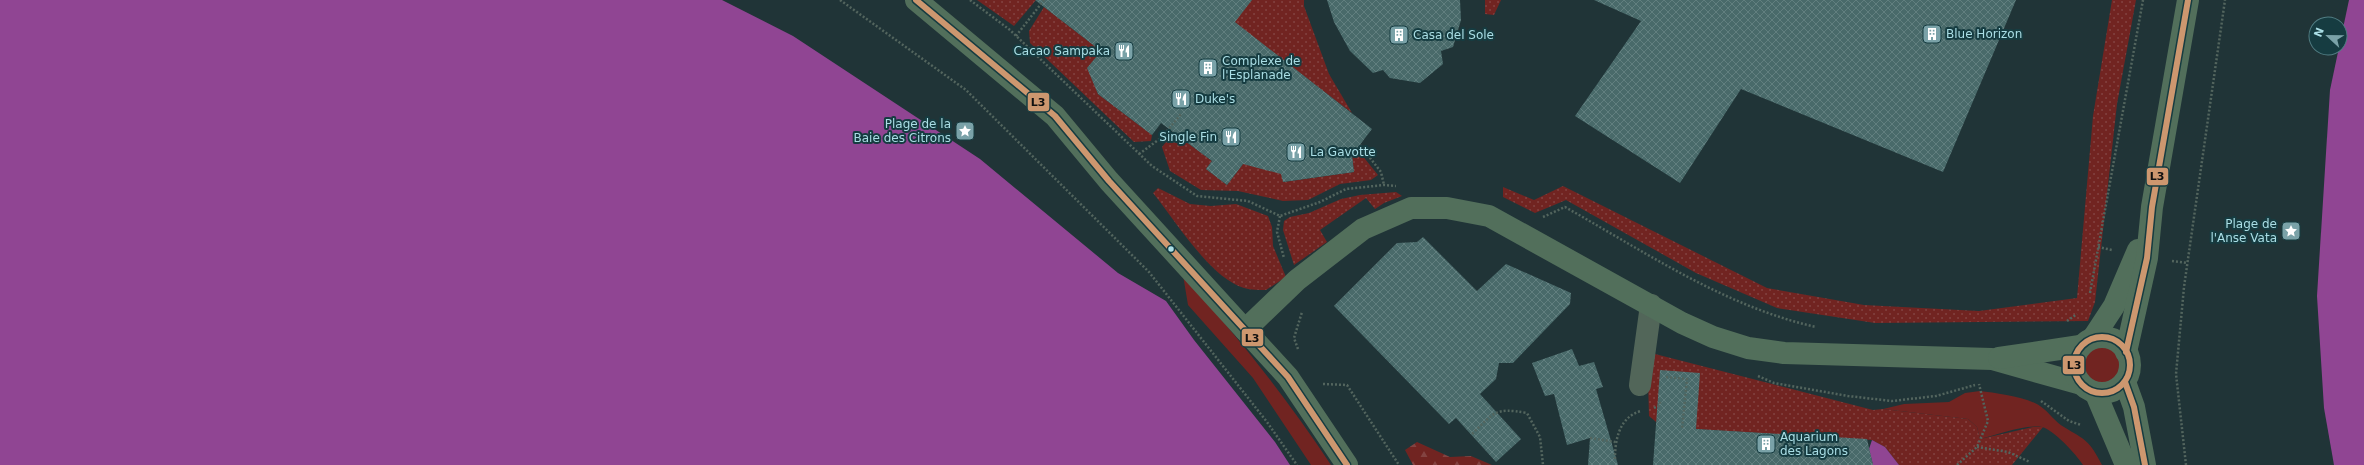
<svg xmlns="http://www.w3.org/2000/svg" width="2364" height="465" font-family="'DejaVu Sans',sans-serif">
	<defs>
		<pattern id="forest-firs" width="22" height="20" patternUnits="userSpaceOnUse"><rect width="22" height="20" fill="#712421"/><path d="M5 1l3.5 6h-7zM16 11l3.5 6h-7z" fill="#834341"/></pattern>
		<pattern id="garden-dots" width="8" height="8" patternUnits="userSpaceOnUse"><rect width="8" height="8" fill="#712421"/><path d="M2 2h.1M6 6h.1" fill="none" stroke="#834341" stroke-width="1.8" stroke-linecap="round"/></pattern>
		<pattern id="building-cross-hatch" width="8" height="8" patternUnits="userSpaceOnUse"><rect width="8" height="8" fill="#496a6a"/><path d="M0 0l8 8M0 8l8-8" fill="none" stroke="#617f7f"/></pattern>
	</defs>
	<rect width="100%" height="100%" fill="#203437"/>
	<g fill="#712421">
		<path d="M1183,275C1237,336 1286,397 1331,465H1311L1253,378L1188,305Z"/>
		<circle cx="2102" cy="365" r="28"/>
		<path d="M1980,391C1996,393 2027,397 2040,406C2049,412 2055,422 2064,427C2087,441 2089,440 2102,465H2083C2076,454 2054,430 2042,427C2026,424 1996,435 1980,439L1977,427L1968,419L1883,409L1904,404L1949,402L1965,393Z"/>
	</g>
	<polygon fill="url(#forest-firs)" points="1417,442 1450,457 1471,456 1492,465 1413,465 1405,450"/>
	<g fill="url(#garden-dots)">
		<polygon points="977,0 1036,0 1014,26"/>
		<polygon points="1252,0 1304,0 1304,6 1329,74 1352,113 1227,17"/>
		<polygon points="1485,0 1501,0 1494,15 1485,14"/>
		<polygon points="2112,0 2136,0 2117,104 2095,302 2088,321 1875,323 1777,308 1696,273 1566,200 1535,213 1503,197 1503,187 1534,200 1563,186 1767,288 1864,305 1979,311 2077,298 2093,116"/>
		<polygon points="1044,7 1101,51 1088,68 1098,94 1152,135 1151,141 1134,142 1030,43 1029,31"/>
		<polygon points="1186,117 1197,126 1185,141 1212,161 1206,169 1227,185 1243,164 1279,165 1284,182 1354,172 1351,149 1357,149 1378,175 1371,180 1340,184 1308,200 1283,201 1238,191 1201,190 1170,171 1162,147"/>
		<path d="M1158,188L1190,204L1211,206L1236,204L1268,216L1272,227L1273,246L1286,277L1266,290C1259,290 1251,290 1244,288C1210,278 1175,220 1153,193Z"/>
		<polygon points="1396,192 1402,196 1384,203 1375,209 1366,198 1320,230 1327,242 1294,265 1283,230 1284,221 1290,217 1309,213 1341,199 1360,195"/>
		<polygon points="1655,354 1873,410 1883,409 1968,419 1977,427 1980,439 2033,427 2043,427 2012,465 1899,465 1885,447 1872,440 1662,427 1649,416 1648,381"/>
	</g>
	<g fill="#904593">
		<polygon points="0,0 722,0 793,36 980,159 1118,273 1166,301 1194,340 1275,442 1290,465 0,465"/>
		<polygon points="2349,0 2364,0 2364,465 2334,465 2324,408 2317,296 2330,90"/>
		<polygon points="1872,440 1885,447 1899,465 1873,465 1869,449"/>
	</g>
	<g fill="url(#building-cross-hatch)">
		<polygon points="1035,0 1252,0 1235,22 1372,129 1352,155 1354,172 1283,182 1281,174 1243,164 1227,185 1206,169 1212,161 1161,123 1152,135 1098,94 1087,68 1101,51"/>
		<polygon points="1327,0 1460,0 1461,20 1453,47 1441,51 1443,64 1420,83 1390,78 1383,70 1373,73 1350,51 1334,22"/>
		<polygon points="1594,0 2016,0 1943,172 1741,89 1680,183 1575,116 1641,21"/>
		<polygon points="1423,237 1477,291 1506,264 1571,293 1570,304 1513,363 1499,363 1496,379 1480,394 1521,439 1496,462 1456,418 1449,424 1334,306 1397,243 1417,242"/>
		<polygon points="1572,349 1579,366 1594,362 1603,387 1596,389 1618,465 1588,465 1590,438 1567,445 1554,394 1545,396 1532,363"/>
		<polygon points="1660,370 1700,373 1696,429 1867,439 1873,465 1653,465"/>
	</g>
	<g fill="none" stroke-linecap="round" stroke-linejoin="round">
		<g stroke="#53655e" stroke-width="2.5" stroke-dasharray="2 2" stroke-linecap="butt">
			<polyline points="840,0 966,90 1149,272 1267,422 1297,465"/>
			<polyline points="970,0 1010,30 1152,166 1197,196 1248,201 1280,216 1320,202 1346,189 1384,185 1396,186"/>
			<polyline points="1016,36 1044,0"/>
			<polyline points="1360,145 1381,172 1384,185"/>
			<polyline points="1139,154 1161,138 1182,113"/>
			<polyline points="1280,216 1277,232 1284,258"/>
			<path d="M1543,217L1565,207C1645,252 1726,307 1816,327"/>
			<polyline points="2098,247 2112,250"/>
			<polyline points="2172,261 2187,263"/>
			<polyline points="2090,293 2143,0"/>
			<polyline points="2067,321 2077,314"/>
			<polyline points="1298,349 1294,338 1302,312"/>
			<polyline points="1758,376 1774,383 1848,396 1892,401 1936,396 1975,385"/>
			<polyline points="1666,377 1687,379 1682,429"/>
			<polyline points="1323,384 1347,385 1399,465"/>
			<polyline points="2041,401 2069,421 2081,425"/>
			<polyline points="1654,408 1660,405 1660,401"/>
			<path d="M1472,434C1494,413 1494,407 1527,413L1540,437L1543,465"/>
			<polyline points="1590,438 1615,442"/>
			<polyline points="1977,447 2008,452 2030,462"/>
			<path d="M1615,459C1615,440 1619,417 1641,411"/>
			<polyline points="1957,465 1977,447 1988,421 1979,384"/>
			<polyline points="2186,465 2176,374 2184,287 2225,0"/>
		</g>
		<polyline stroke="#526659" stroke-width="22" points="1640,385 1651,305"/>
		<g stroke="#526f5b" stroke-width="22">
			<polyline points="916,0 1055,116 1109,181 1288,377 1347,465"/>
			<polyline points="1245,330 1297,280 1363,229 1411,208 1447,208 1489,216 1682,323 1713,337 1748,348 1784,353 1992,359 2081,384"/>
			<circle cx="2102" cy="365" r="28"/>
			<polyline points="2093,338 2114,306 2138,250"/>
			<polyline points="2126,352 2147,258 2152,207 2188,0"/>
			<polyline points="1999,358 2080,346"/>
			<polyline points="2125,382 2134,407 2145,465"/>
			<polyline points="2096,394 2126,465"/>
		</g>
		<g stroke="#163c41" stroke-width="9">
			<g id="bus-1">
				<polyline points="916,0 1055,116 1109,181 1288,377 1347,465"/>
				<circle cx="2102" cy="365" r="28"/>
				<polyline points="2126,352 2147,258 2152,207 2188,0"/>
				<polyline points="2125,382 2134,407 2145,465"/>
			</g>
		</g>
		<use href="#bus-1" stroke="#cd976f" stroke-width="6"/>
	</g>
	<defs>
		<g id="building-square" transform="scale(1)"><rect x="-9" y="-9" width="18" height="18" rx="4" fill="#7aa2a8" stroke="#163c41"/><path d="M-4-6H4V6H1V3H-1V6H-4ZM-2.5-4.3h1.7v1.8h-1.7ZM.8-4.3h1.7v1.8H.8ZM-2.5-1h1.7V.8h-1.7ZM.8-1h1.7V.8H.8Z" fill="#fff"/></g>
		<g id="restaurant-square" transform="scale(1)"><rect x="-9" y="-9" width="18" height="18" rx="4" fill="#7aa2a8" stroke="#163c41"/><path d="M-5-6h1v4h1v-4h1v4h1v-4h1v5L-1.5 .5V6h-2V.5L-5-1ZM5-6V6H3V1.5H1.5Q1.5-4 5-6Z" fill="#fff"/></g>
		<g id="sight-square" transform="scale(1)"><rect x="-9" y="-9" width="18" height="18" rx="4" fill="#7aa2a8" stroke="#163c41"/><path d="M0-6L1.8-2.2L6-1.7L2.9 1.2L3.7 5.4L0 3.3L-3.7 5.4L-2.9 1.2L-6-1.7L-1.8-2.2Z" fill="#fff"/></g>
	</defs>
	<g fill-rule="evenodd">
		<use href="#building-square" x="1932" y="34"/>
		<use href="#building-square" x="1399" y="35"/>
		<use href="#restaurant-square" x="1124" y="51"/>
		<use href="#building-square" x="1208" y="68"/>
		<use href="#restaurant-square" x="1181" y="99"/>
		<use href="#sight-square" x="965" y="131"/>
		<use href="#restaurant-square" x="1231" y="137"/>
		<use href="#restaurant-square" x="1296" y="152"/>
		<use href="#sight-square" x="2291" y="231"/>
		<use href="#building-square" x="1766" y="444"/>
	</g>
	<circle fill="#aadee5" stroke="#163c41" stroke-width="1.5" cx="1171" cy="249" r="3.5"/>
	<g text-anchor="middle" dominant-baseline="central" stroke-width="4" stroke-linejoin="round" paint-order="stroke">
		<g font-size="12" fill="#aadee5" stroke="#163c41" text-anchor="start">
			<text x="1946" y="34">Blue Horizon</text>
			<text x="1413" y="35">Casa del Sole</text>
			<text x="1110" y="51" text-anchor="end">Cacao Sampaka</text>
			<text x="1222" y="61">Complexe de<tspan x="1222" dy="14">l'Esplanade</tspan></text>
			<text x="1195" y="99">Duke's</text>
			<text x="951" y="124" text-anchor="end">Plage de la<tspan x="951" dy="14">Baie des Citrons</tspan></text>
			<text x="1217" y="137" text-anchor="end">Single Fin</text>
			<text x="1310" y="152">La Gavotte</text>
			<text x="2277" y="224" text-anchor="end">Plage de<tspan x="2277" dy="14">l'Anse Vata</tspan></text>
			<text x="1780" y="437">Aquarium<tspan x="1780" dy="14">des Lagons</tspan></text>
		</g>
	</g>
	<g stroke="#163c41" stroke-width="1.5">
		<rect x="1027" y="92" width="23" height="20" rx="4" fill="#cd976f"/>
		<rect x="2146" y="167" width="23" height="19" rx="4" fill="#cd976f"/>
		<rect x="1241" y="328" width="23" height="19" rx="4" fill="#cd976f"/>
		<rect x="2062" y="355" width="23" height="20" rx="4" fill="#cd976f"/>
	</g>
	<g font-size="11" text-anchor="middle" font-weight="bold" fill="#111">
		<text x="1038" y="106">L3</text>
		<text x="2157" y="180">L3</text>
		<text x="1252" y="342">L3</text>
		<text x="2074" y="369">L3</text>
	</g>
	<g transform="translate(2328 36) rotate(292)"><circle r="19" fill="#163c41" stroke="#517d83"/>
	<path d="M0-3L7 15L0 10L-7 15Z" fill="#7aa2a8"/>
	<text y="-6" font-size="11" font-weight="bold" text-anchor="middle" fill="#aadee5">N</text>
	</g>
</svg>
